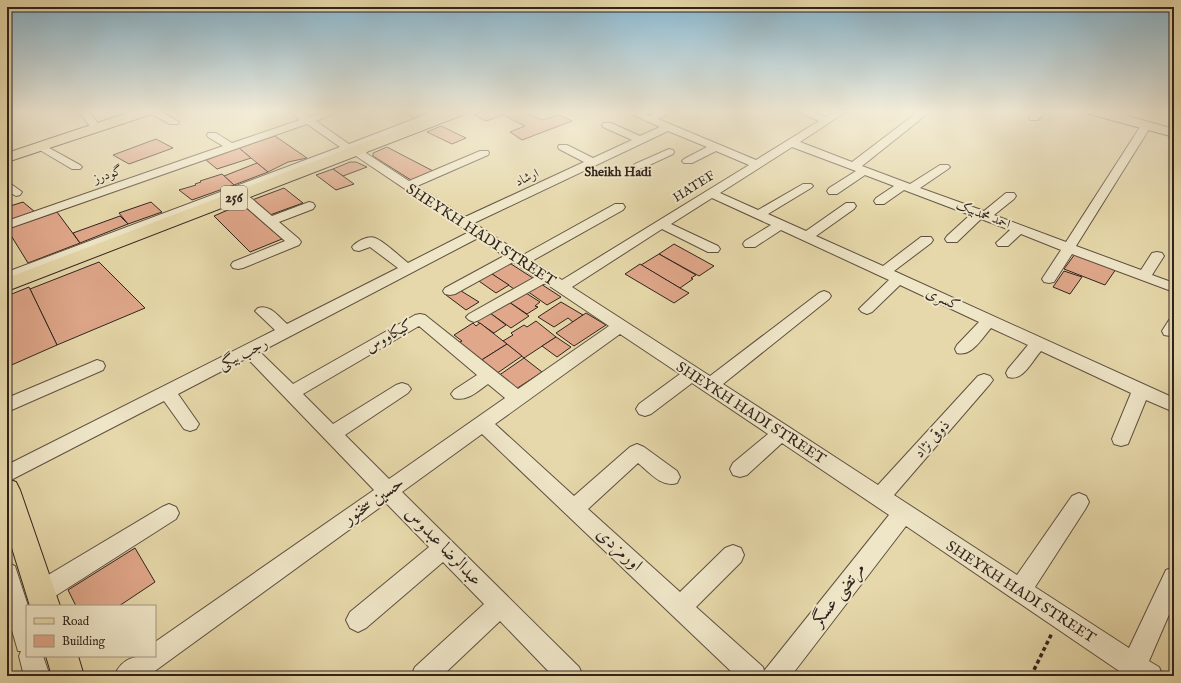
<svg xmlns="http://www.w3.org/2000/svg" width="1181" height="683" font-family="'IM FELL English',Amiri,serif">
	<rect width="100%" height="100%" fill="#e6d8aa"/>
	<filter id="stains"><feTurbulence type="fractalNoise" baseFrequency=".005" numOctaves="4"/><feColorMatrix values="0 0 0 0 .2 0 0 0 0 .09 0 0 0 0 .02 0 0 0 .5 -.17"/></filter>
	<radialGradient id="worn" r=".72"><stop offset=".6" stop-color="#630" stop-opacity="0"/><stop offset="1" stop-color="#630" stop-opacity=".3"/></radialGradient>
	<g fill="#e0a78a" stroke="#30231d">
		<polygon points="404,111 432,111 414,118 402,112"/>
		<polygon points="485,111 523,111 542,120 559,115 572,121 522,140 510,132 525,126 503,115 486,121 474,115"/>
		<polygon points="638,111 657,111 648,115"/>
		<polygon points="441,126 466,138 452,144 427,132"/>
		<polygon points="275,136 307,158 288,162 268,172 239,148"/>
		<polygon points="156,139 173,148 129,164 113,155"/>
		<polygon points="387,147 435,172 414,182 373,156 373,153"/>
		<polygon points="239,148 251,158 217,169 206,160"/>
		<polygon points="350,162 356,162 367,167 343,176 333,169"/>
		<polygon points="257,163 268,172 234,185 224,176"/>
		<polygon points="333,169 343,176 354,184 336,190 316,175"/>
		<polygon points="222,174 234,185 192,200 179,190 196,185 195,184 201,182 200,181"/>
		<polygon points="284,188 303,203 270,215 252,200"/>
		<polygon points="23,202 35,212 7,221 7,207"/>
		<polygon points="151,202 162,212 128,224 119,213"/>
		<polygon points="237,206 244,206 282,239 250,252 214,216"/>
		<polygon points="57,212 80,243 28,263 7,229"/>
		<polygon points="120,216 128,224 80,243 73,233"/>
		<polygon points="674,244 714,266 699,276 659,254"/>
		<polygon points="659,254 696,275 691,278 693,279 680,288 641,265"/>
		<polygon points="1075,254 1116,269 1105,285 1064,269"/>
		<polygon points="99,262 145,308 57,345 30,289"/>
		<polygon points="508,262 536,280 517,291 489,272"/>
		<polygon points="640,264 680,288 689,293 674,303 625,274"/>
		<polygon points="1064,271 1082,277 1070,294 1053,287"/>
		<polygon points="489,272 509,285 496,293 476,279"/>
		<polygon points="541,284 561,297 547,305 527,291"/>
		<polygon points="29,287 57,345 7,367 7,296"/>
		<polygon points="458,289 479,302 466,310 446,295"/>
		<polygon points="526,293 540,302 535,306 538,307 527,314 509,302"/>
		<polygon points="509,302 529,316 511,328 490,313"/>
		<polygon points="561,302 583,315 573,322 568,318 554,327 538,317"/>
		<polygon points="490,313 506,325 494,333 475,320"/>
		<polygon points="586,313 606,325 574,346 556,333"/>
		<polygon points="536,321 556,337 524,358 503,341 513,335 511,333 524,325 527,327"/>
		<polygon points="473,323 476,326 480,323 507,344 480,361 458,343 462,341 454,335"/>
		<polygon points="556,337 571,347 557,357 542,346"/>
		<polygon points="507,344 522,356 496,374 480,361"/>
		<polygon points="524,358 542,372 516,389 498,376"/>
		<polygon points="135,548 155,582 119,606 76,606 68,590"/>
	</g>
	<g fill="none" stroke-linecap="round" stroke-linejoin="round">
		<g stroke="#5e5040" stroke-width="2">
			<g id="minor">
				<polygon points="78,111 88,111 102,128 101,130 93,130"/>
				<polygon points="146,111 160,111 179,122 178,124 170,124"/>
				<path d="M289,111H301L309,117L325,111H340L316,121L349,144L435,111H450L365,145L370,148L366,153L409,181L480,151H488L489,153L488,155L417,186L465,217L584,162L559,149L558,147L559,145H567L593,158L632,140L603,127L602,125L603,123H611L640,136L660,127L625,111H639L649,116L659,111H673L658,119L756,160L819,121L796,111H811L826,117L835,111H847L800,142L852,162L919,111H931L862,166L910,184L940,165H948L950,167L948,169L920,188L984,211L1006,193H1014L1016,196L1014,199L994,215L1066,242L1142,124H1150L1151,126L1076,246L1141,270L1152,253L1157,252L1162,253L1164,256L1152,275L1174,283V292L1072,254L1054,282L1049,283L1044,282L1042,279L1061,250L1021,234L1008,246H998L996,243L1010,230L981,219L957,242H947L945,239L947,236L970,215L904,190L884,204H876L874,201L876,198L894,186L865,175L837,194H829L827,191L829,188L856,171L792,147L720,193L758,210L803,184H811L813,186L811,188L768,214L806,231L846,203H854L856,206L854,209L816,236L883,266L921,237H931L933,240L931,243L894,271L1174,398V412L1146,400L1128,444L1121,446L1114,444L1112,439L1131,393L1041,351C1032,361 1023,382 1008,377L1006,373L1008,369L1028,345L991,328C982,338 972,357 957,353L955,349L957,345L979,322L900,285L872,312L867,314L862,312L859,309L862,306L889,280L781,230L755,247H745L743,244L745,241L771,225L712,198L671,224L718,246L720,249L718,252H708L662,229L572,287L710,376L819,293L824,291L829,293L831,296L829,299L723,384L878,485L978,376L984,374L990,376L993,380L990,384L894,495L1017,575L1072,496L1079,493L1086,496L1089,502L1086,508L1035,587L1129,648L1166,570L1174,567V603L1149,661L1159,667L1163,676L1125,675L906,526L791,676H736L482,434L402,492L579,667L583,676H553L500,621L442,676H411L415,667L484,604L443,562L366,628L358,632L350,628L346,620L350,612L429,547L386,503L148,676H114C123,656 136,656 155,656V642L374,490L247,358L178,394L199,424L196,429L190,431L184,429L164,401L7,482V465L275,330L255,311L258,308C270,304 278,316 287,324L398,268L370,247L359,251L354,250L352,247C356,242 368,235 375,238C385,242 399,256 408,263L469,232L356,156L355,154L360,147L241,192L245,193L272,216L309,202L313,203L315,206L313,209L279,222L299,239L301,242L299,245L243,268L238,269L233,268L231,265L233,262L285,241L237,199L235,196L236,194L7,281V272L340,147L307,124L7,229V221L223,146L208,137L207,135L208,133H216L232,143L300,120ZM668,131L707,147L684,159L682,161L684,163H692L716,151L749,165L562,280L532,261L623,210L625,207L623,204H615L523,255L474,223ZM478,238L504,256L445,288L443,291L445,294L450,295L455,294L513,262L535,277L469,314L466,317L469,320L474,322L479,320L545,283L609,326L518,389L425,315L420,314L415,315L293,384L260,352ZM419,326L477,375L454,390L451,394L454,398C467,402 478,391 488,384L505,398L389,479L345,435L408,393L411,389L408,385L402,383L396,385L333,424L303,394ZM620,334L680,374L639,404L636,409L639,414L645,416L651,414L692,383L768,434L733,463L730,469L733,475L740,477L747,475L782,443L889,515L764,671L763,667L696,607L741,562L744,555L741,548L733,545L725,548L680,592L588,509L638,463C649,472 662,488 677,483L680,477L677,471L644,447L637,444L630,447L574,496L495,424Z"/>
				<polygon points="1035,111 1046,111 1038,120 1030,120 1029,118"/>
				<polygon points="1122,111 1133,111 1125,121 1117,121 1116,119"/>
				<polygon points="42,144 80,165 82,167 80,169 72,169 38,149 37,147 38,145"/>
				<polygon points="669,149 673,150 674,152 673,154 643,168 635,168 633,166 635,164"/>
				<polygon points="7,182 11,184 22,192 20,195 16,196 7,191"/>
				<polygon points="1174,319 1174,335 1170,336 1164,335 1162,331 1169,320"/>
				<polygon points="97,360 103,362 105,366 103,370 7,412 7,398"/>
				<polygon points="169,504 176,507 179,513 176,519 49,600 41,603 33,600 30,592 33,584 162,507"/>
				<polygon points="7,563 15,566 28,606 27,656 43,656 50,676 24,676 19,656 21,651 18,651 7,613"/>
			</g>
		</g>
		<g stroke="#30231d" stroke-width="2">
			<g id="major">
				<polygon points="133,111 153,111 152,114 7,162 7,153"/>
				<polygon points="447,111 466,111 465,114 7,291 7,278"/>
				<polygon points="1088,111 1110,111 1174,129 1174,137 1089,114"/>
				<polygon points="7,479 16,482 20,490 60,606 30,606 7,532"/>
				<polygon points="46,656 78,656 84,676 52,676"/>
			</g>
		</g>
		<polyline stroke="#30231d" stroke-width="3.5" stroke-dasharray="4 3" stroke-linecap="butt" points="1031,676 1052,633"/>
		<use href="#minor" fill="#efe6c8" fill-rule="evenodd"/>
		<use href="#major" fill="#e6d8aa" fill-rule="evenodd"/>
	</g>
	<linearGradient id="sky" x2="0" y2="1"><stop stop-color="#87b6d0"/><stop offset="0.54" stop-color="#f4edd9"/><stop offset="1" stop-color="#f4edd9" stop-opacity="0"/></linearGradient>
	<rect width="1181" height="207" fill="url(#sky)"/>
	<g text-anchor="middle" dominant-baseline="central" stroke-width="4" stroke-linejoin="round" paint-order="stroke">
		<g font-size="13" font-weight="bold" fill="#30231d" stroke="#efe6c8">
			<text x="618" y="172">Sheikh Hadi</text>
		</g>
		<g font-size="13" fill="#30231d" stroke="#efe6c8">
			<text transform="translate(108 175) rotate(-19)">گودرز</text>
			<text transform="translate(527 178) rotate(-25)">ارشاد</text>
			<text transform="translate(694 187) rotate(-32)">HATEF</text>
			<text transform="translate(983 215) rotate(21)">احمد محمدبیک</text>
		</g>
		<rect fill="#efe6c8" stroke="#695e50" stroke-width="1" x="221" y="186" width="26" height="24" rx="3"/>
		<g font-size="14" font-weight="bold" fill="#30231d">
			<text x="234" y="198">256</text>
		</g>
		<g font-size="15" fill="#30231d" stroke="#efe6c8">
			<text transform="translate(481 235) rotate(33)">SHEYKH HADI STREET</text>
			<text transform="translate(943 299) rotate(25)">کسری</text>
			<text transform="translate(389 336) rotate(-30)">کیکاووس</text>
			<text transform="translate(243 354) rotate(-27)">رجب بیگی</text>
			<text transform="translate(751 413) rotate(33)">SHEYKH HADI STREET</text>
			<text transform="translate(932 439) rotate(-48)">ذوقی نژاد</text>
			<text transform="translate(1021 592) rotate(33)">SHEYKH HADI STREET</text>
		</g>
		<g font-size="18" fill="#30231d" stroke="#efe6c8">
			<text transform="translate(374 501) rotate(-35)">حسین سخنور</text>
			<text transform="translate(443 547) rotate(46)">عبدالرضا عبدوس</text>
			<text transform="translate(619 550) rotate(43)">اورمزدی</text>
			<text transform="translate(839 595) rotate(-52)">مرتضی عسگر</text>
		</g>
	</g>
	<rect width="1181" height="683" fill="none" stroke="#e6d8aa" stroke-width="24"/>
	<rect x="8" y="8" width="1165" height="667" fill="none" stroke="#30231d" stroke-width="2"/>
	<rect x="12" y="12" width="1157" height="659" fill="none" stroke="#30231d"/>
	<rect x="26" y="605" width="130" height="52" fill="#efe6c8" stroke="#a39884"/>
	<rect x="34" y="618" width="20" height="6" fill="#e6d8aa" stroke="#a39884"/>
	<text x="62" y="625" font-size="12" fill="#30231d">Road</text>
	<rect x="34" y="635" width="20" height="12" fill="#e0a78a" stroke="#a39884"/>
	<text x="62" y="645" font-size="12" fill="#30231d">Building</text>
	<rect width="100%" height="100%" filter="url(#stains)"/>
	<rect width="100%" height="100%" fill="url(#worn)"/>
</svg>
